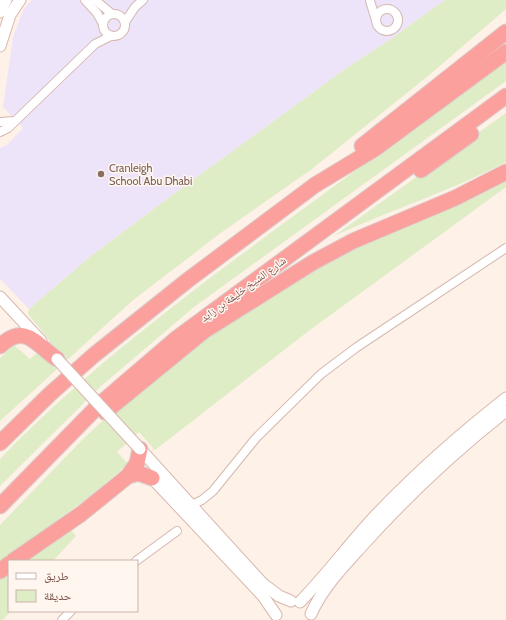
<svg xmlns="http://www.w3.org/2000/svg" width="506" height="620" font-family="Cabin,'Noto Naskh Arabic',sans-serif">
	<rect width="100%" height="100%" fill="#fef1e8"/>
	<polygon fill="#eee4fa" points="32,0 445,0 388,41 348,67 167,199 91,256 29,309 0,279 0,148 7,145 23,128 3,107 13,37 24,8"/>
	<g fill="#deedc5">
		<polygon points="445,0 506,0 506,9 428,76 312,169 222,232 132,301 0,421 0,358 14,345 30,359 50,341 28,314 29,309 91,256 167,199 348,67 388,41"/>
		<path d="M506,59V81L194,307L100,387L0,486V459C86,370 185,296 284,223C358,169 432,113 506,59Z"/>
		<path d="M506,113V162C450,191 391,210 334,236Z"/>
		<polygon points="506,177 506,187 310,330 155,450 139,432 117,452 128,464 89,497 0,562 0,525 82,440 165,363 326,259"/>
		<polygon points="70,529 76,536 53,561 21,561"/>
		<polygon points="9,570 9,611 11,611 3,620 0,620 0,577"/>
	</g>
	<g fill="none" stroke-linecap="round" stroke-linejoin="round">
		<g stroke="#d4b8af" stroke-width="10">
			<g id="street">
				<polyline points="85,0 97,13 103,24"/>
				<polyline points="95,0 112,14"/>
				<polyline points="370,1 376,20"/>
				<circle cx="387" cy="20" r="11"/>
				<circle cx="114" cy="25" r="11"/>
				<polyline points="125,22 135,7 143,0"/>
				<polyline points="0,122 14,121"/>
				<polyline points="0,132 8,128 95,44 111,36"/>
				<polyline points="190,506 202,500 213,491 256,438 321,374 357,347 506,248"/>
				<polyline points="136,561 177,531"/>
				<polyline points="62,620 71,611"/>
			</g>
		</g>
		<g stroke="#d9b8af" stroke-width="13">
			<g id="secondary">
				<polyline points="0,12 6,0"/>
				<polyline points="0,46 10,15 20,0"/>
				<polyline points="0,297 41,341"/>
				<polyline points="140,449 263,584 279,596 291,601"/>
				<polyline points="152,478 263,596 276,615"/>
				<path d="M300,602C327,574 350,543 376,515C416,473 460,434 506,398"/>
				<path d="M311,614C323,587 343,567 362,546C406,497 454,452 506,411"/>
			</g>
		</g>
		<g stroke="#dacecc" stroke-width="17">
			<g id="highway">
				<polyline points="362,146 506,32"/>
				<polyline points="421,170 471,134"/>
				<path d="M0,346C26,322 36,345 57,359"/>
				<polyline points="105,412 204,331 312,263 353,241 455,198 506,172"/>
				<polyline points="0,443 50,394 94,355 188,280 315,185 376,148 506,52"/>
				<polyline points="128,476 137,463 140,449"/>
				<polyline points="0,506 99,405 177,338 506,96"/>
				<polyline points="13,561 81,514 128,476 138,473 152,478"/>
				<polyline points="0,571 9,564"/>
			</g>
		</g>
		<use href="#street" stroke="#fff" stroke-width="8"/>
		<use href="#secondary" stroke="#fff" stroke-width="11"/>
		<use href="#highway" stroke="#fba09c" stroke-width="15"/>
		<g stroke="#d9b8af" stroke-width="13" stroke-linecap="butt">
			<polyline id="secondary-bridge" points="57,359 140,449"/>
		</g>
		<use href="#secondary-bridge" stroke="#fff" stroke-width="11"/>
	</g>
	<circle fill="#8d6e63" stroke="#fff6f0" stroke-width="1.5" cx="101" cy="174" r="4"/>
	<g text-anchor="middle" dominant-baseline="central" stroke-width="3" stroke-linejoin="round" paint-order="stroke">
		<g font-size="11" fill="#785e54" stroke="#fff6f0" text-anchor="start">
			<text x="109" y="168">Cranleigh<tspan x="109" dy="13">School Abu Dhabi</tspan></text>
		</g>
		<g font-size="11" fill="#7a514a" stroke="#fff6f0">
			<text transform="translate(243 289) rotate(-36)">شارع الشيخ خليفة بن زايد</text>
		</g>
	</g>
	<rect x="8" y="560" width="130" height="52" fill="#fff6f0" stroke="#cab4ae"/>
	<rect x="16" y="573" width="20" height="6" fill="#ffffff" stroke="#cab4ae"/>
	<text x="44" y="580" font-size="12" fill="#7a514a">طريق</text>
	<rect x="16" y="590" width="20" height="12" fill="#deedc5" stroke="#cab4ae"/>
	<text x="44" y="600" font-size="12" fill="#7a514a">حديقة</text>
</svg>
